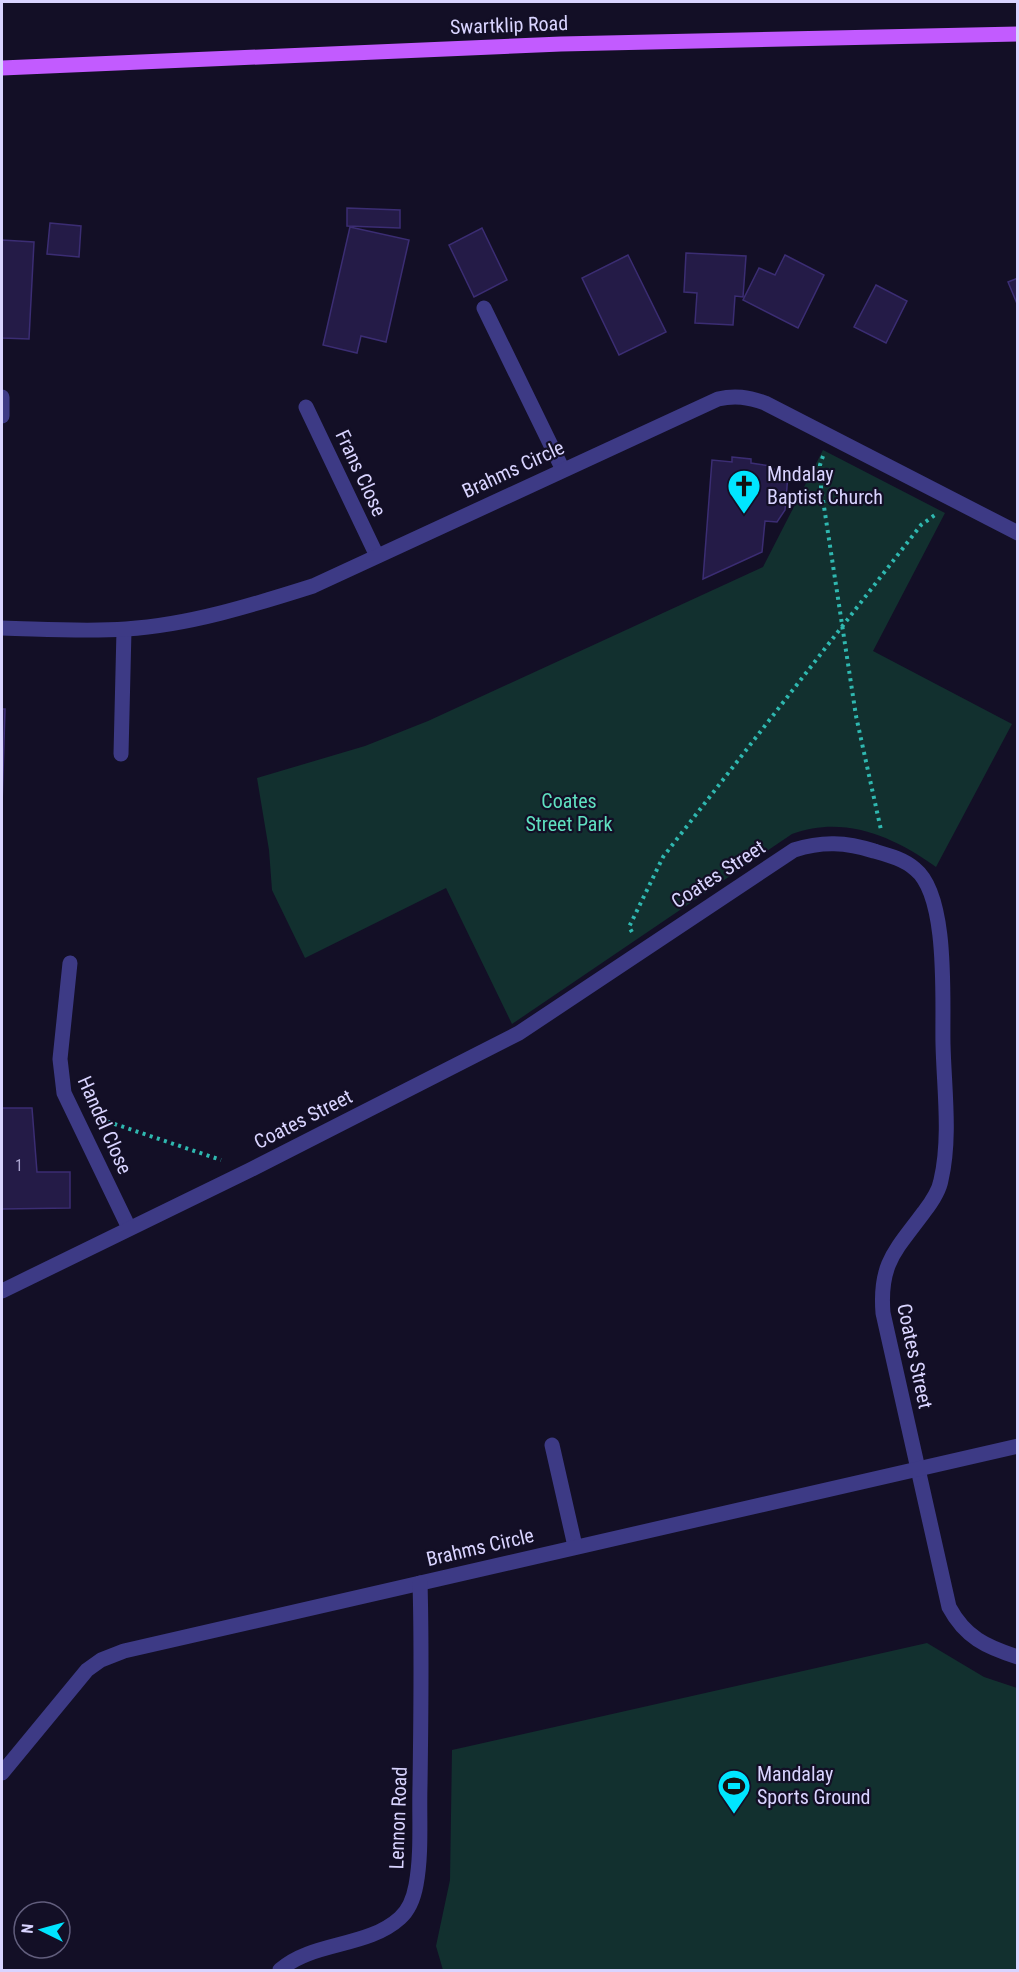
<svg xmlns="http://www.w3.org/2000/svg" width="1019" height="1972" font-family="'Roboto Condensed',sans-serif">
	<rect width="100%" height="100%" fill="#130f26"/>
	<g fill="#12302f">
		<path d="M823,450L945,513L873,651L1012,724L936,867C893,836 844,815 792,834L512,1024L446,888L305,958L272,890L269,850L257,778L365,746L428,721L763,567Z"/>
		<polygon points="927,1643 984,1677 1017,1688 1017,1970 443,1970 436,1946 450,1880 452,1750"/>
	</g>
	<g fill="#241b47" stroke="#3b2d73" stroke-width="1.5">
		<polygon points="347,208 400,210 400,228 347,226"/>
		<polygon points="50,223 81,226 79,257 47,254"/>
		<polygon points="350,227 409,240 386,342 361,336 357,353 323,345"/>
		<polygon points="482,228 507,280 474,297 449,245"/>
		<polygon points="2,240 34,242 29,339 2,338"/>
		<polygon points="686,253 746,256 743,297 735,296 733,325 695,323 697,293 684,292"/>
		<polygon points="628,255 666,332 619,355 582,278"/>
		<polygon points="785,255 824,275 798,328 743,300 759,268 775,275"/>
		<polygon points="1018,278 1018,306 1008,282"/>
		<polygon points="876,285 907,301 886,343 854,327"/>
		<polygon points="732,457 751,459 751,463 770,466 770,469 781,470 788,475 785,510 777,522 765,521 762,552 703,579 712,460 732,462"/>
		<polygon points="2,709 5,709 2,806"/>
		<polygon points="2,1108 32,1108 37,1172 70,1172 70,1208 2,1209"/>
	</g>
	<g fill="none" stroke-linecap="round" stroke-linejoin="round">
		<g stroke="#2fb8b0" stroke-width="4" stroke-dasharray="3 4.5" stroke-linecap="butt">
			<polyline points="823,456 820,465 821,487 856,716 881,830"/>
			<polyline points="632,932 629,927 663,857 921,525 935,515"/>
			<polyline points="100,1119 221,1160"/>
		</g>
		<g stroke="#3d3a85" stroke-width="15">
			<polyline points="484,308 563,470"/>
			<polyline points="121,754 124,630"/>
		</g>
		<g stroke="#3d3a85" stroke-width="15">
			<polyline points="306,407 377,556"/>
			<polyline points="2,416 2,397"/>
			<path d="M2,628C43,629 85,632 126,629C189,625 253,605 313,586L718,399C735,395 748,397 765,403L1018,533"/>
			<polyline points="70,963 60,1059 64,1093 129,1228"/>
			<path d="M2,1291L250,1170L519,1033L794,850C822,841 846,842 874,851C888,855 904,859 915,869C949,896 942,1002 943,1044C944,1088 951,1137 941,1180C939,1192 931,1203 924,1212C896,1250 879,1263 883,1313L949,1607C965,1637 986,1647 1018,1657"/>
			<polyline points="552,1445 575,1546"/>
			<polyline points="2,1773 87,1670 101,1660 124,1651 1018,1446"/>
			<path d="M280,1970C313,1941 367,1948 400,1918C409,1910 414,1896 416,1885C422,1853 419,1818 420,1785C421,1717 422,1650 420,1583"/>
		</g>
		<polyline stroke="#c25bff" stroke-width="15" points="2,68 561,44 1018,34"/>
	</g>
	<defs>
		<g id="church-pin" transform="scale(1.725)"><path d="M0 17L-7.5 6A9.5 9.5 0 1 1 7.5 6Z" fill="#00e5ff" stroke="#130f26"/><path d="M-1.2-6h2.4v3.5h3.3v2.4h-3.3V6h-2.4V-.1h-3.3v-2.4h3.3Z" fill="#111"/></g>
		<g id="stadium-pin" transform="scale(1.725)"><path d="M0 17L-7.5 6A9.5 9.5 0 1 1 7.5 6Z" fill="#00e5ff" stroke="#130f26"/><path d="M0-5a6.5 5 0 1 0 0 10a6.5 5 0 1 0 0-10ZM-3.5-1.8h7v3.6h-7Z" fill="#111"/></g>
	</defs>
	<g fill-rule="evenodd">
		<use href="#church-pin" x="744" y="486"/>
		<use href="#stadium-pin" x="734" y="1786"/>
	</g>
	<g text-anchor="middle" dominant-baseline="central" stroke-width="4.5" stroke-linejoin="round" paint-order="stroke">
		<g font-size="16" fill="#aca6d1">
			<text x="19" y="1165">1</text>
		</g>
		<g font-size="20" fill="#d9d4ff" stroke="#130f26">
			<text transform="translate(509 25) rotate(-2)">Swartklip Road</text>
			<text transform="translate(513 469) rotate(-25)">Brahms Circle</text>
			<text transform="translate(361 473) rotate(65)">Frans Close</text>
			<text transform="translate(718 874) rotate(-33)">Coates Street</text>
			<text transform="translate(303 1119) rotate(-27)">Coates Street</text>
			<text transform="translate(105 1125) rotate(66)">Handel Close</text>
			<text transform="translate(915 1356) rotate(78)">Coates Street</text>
			<text transform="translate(480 1547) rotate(-13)">Brahms Circle</text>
			<text transform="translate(398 1818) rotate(-88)">Lennon Road</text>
		</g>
		<g font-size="20" fill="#d9d4ff" stroke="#130f26" text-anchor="start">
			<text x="767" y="474">Mndalay<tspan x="767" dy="23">Baptist Church</tspan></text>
			<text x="757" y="1774">Mandalay<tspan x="757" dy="23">Sports Ground</tspan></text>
		</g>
		<g font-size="20" fill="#5fe0c0" stroke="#130f26">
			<text x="569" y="801">Coates<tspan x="569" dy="23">Street Park</tspan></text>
		</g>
	</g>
	<rect width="1019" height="1972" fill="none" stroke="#d9d4ff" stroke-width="6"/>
	<g transform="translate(42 1930) rotate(275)"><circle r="28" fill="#130f26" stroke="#625e7d" stroke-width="1.5"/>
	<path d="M0-4.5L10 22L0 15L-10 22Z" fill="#00e5ff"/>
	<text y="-9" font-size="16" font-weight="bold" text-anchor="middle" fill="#d9d4ff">N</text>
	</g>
</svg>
